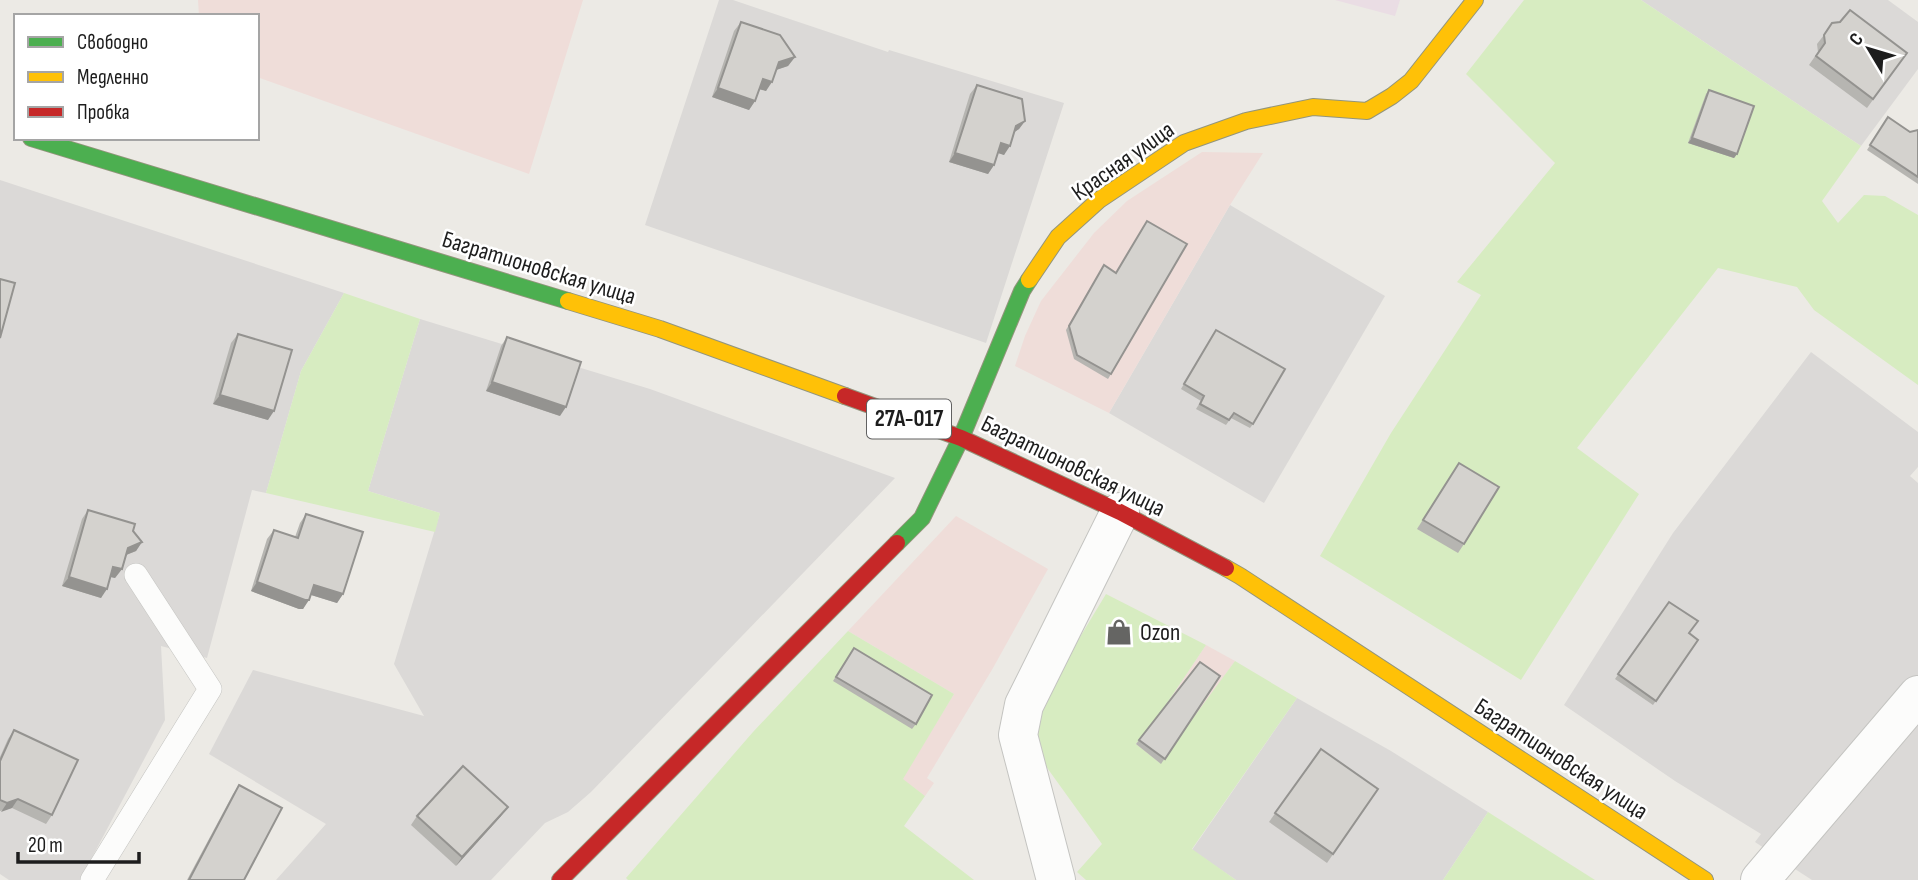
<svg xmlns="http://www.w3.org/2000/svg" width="1918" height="880" font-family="'Sofia Sans Condensed',sans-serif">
	<rect width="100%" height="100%" fill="#eceae5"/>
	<g fill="#dbd9d7">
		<polygon points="719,0 733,0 888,52 889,50 1064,103 986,343 645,225"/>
		<polygon points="1641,0 1888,0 1918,22 1918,69 1861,146"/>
		<polygon points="0,180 344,293 301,371 266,493 252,490 207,658 161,646 165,720 80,880 9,880 0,874"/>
		<polygon points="1230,205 1385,296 1264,503 1109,413"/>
		<polygon points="420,319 650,389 895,478 591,792 568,812 545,823 491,880 276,880 326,824 209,754 253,670 424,716 394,664 440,513 368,491"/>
		<polygon points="1811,352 1918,432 1918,467 1910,476 1918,483 1918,685 1770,852 1755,842 1761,834 1675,781 1564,705 1673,533"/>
		<polygon points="1918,696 1918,880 1812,880 1781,860"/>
		<polygon points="1297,698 1391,751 1488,812 1443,880 1236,880 1192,850"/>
	</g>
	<g fill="#efddd9">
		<polygon points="198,0 583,0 529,174 257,77 257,16 199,16"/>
		<polygon points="1202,152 1263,153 1230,205 1109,413 1015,366 1025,336 1041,301 1094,233 1127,201"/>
		<polygon points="956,516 1048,569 993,668 927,778 934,783 925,796 902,779 954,694 848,631"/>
		<polygon points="1206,645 1235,661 1161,764 1136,745 1143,734 1145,736"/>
	</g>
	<polygon fill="#eadde4" points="1335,0 1400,0 1395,16"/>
	<g fill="#d7ecc1">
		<polygon points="1524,0 1641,0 1861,146 1822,201 1838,223 1864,195 1885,196 1918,215 1918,385 1814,310 1797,287 1718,268 1577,448 1639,494 1521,680 1320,556 1391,433 1481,295 1457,282 1555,163 1466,74"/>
		<polygon points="344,293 420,319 368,491 440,513 435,532 266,493 301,371"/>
		<polygon points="1106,594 1206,645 1145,736 1143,735 1136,744 1160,763 1235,661 1297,698 1192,849 1236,880 1086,880 1077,872 1102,844 1022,733"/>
		<polygon points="848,631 954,694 903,779 925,796 904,826 974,880 628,880 626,878 753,732"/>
		<polygon points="1488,812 1595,880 1443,880"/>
	</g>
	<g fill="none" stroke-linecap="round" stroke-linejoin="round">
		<g stroke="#c4c4c1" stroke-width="24">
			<polyline id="lane" points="92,880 210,689 136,575"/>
		</g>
		<g stroke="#c4c4c1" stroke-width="40">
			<g id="street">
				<polyline points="1056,880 1018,735 1024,705 1120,512"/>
				<polyline points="1760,880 1918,695"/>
			</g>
		</g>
		<g stroke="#93957c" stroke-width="18">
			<g id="fast">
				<polyline points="31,138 568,301"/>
				<polyline points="897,543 922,518 961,438 1022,291 1029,280"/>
			</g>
		</g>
		<g stroke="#93957c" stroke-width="18">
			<g id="slow">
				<polyline points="1029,280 1058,237 1099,200 1184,143 1246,121 1313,107 1367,111 1392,96 1411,81 1475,0"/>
				<polyline points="568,301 660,329 845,396"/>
				<polyline points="1226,568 1240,576 1705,880"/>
			</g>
		</g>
		<g stroke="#93957c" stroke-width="18">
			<g id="jam">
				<polyline points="845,396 961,438 1120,512 1226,568"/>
				<polyline points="560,880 897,543"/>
			</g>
		</g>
		<use href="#lane" stroke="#fcfcfb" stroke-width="23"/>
		<use href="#street" stroke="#fcfcfb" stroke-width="38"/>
		<use href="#fast" stroke="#4caf50" stroke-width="16"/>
		<use href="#slow" stroke="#ffc107" stroke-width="16"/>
		<use href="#jam" stroke="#c62828" stroke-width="16"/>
	</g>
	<g fill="#b6b5b1">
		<polygon points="741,22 795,57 788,66 776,70 766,91 759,89 755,101 749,110 712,97 734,31"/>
		<polygon points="1824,35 1907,53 1867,108 1809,65 1818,52 1817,44"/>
		<polygon points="977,85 1025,121 1019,129 1014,132 1004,155 998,153 994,165 988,174 949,162 970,94"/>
		<polygon points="1709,90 1737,154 1734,158 1688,143 1706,94"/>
		<polygon points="1888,117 1910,132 1918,130 1918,184 1867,150"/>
		<polygon points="1104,265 1111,374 1108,379 1074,359 1066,330"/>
		<polygon points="238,334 268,420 213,404 231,343"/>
		<polygon points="1213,334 1253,424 1250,428 1231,418 1226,425 1196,409 1201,401 1181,389"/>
		<polygon points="507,337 560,416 486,391 501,346"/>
		<polygon points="1459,463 1464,544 1458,553 1417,529"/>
		<polygon points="88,510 133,531 142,542 136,551 126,555 122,569 115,578 110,577 101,598 62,586 82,519"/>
		<polygon points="306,514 343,594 337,603 311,595 303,609 299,609 251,591 267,539 274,530 295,537 300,523"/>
		<polygon points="1669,602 1689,633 1698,640 1653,705 1615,679"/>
		<polygon points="854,648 916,724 912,729 833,681"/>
		<polygon points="1220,676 1161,764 1136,744 1139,740"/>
		<polygon points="14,730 52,815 46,824 12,808 0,811 0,757 8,739"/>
		<polygon points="1321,749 1378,789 1327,863 1269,822"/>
		<polygon points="239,785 244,880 187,880 233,794"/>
		<polygon points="417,816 501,816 456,866 411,825"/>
	</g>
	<g fill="#949390">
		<polygon points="795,57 788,66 773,71 779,62"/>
		<polygon points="763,79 772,82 766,91 756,88"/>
		<polygon points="718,88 755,101 749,110 712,97"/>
		<polygon points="1025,121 1019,129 1010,135 1016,126"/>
		<polygon points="1692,138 1737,154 1734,158 1688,143"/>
		<polygon points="1001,143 1010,146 1004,155 995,152"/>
		<polygon points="955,153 994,165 988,174 949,162"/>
		<polygon points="492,382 566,407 560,416 486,391"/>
		<polygon points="220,395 274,411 268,420 213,404"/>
		<polygon points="142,542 136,551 121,557 128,548"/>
		<polygon points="113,567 122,569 115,578 107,576"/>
		<polygon points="69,577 107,589 101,598 62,586"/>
		<polygon points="257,582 309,600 303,609 299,609 251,591"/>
		<polygon points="314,585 343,594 337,603 308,594"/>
		<polygon points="18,799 12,808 1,812 7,803"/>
		<polygon points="508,807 501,816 456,866 462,857"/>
	</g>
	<g fill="#d4d2ce" stroke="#949390" stroke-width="2">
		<polygon points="1850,10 1907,53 1873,99 1816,56 1825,43 1824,35 1832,23 1840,22"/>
		<polygon points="741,22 780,35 795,57 779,62 772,82 763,79 755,101 718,88"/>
		<polygon points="977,85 1022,99 1025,121 1016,126 1010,146 1001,143 994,165 955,153"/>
		<polygon points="1709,90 1754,106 1737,154 1692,138"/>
		<polygon points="1888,117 1910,132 1918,130 1918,177 1870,145"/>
		<polygon points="1147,221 1187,244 1111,374 1077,355 1069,326 1104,265 1116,273"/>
		<polygon points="0,279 15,283 0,338"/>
		<polygon points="1216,330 1285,369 1253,424 1234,413 1229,420 1200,404 1204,396 1184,384"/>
		<polygon points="238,334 292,350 274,411 220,395"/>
		<polygon points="507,337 581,362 566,407 492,382"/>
		<polygon points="1459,463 1499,487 1464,544 1423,520"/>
		<polygon points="88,510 135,524 133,531 142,542 128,548 122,569 113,567 107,589 69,577"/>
		<polygon points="306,514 363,532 343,594 314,585 309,600 305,600 257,582 274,530 298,538"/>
		<polygon points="1669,602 1698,621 1689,633 1698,640 1656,701 1618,674"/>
		<polygon points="854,648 932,695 916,724 836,677"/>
		<polygon points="1200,662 1220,676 1165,759 1139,740"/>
		<polygon points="14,730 78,760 52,815 18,799 7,803 0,800 0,761"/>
		<polygon points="1321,749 1378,789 1333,854 1275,813"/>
		<polygon points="463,766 508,807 462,857 417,816"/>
		<polygon points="239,785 282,808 244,880 189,880"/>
	</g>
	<defs>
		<g id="shop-bare" transform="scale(2.1)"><path d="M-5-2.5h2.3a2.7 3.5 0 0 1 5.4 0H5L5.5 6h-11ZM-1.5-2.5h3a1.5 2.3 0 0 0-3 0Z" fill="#656563" stroke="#fff" stroke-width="2.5" paint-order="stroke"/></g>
	</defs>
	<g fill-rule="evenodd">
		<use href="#shop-bare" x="1119" y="632"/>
	</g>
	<g text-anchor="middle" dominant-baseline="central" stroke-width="5" stroke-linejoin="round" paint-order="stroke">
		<rect fill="#fff" stroke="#616161" stroke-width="2" x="867" y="399.5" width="84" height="39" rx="5"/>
		<g font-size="23" font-weight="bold" fill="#1d1d1d">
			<text x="909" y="419">27А-017</text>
		</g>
		<g font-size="24" fill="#1d1d1d" stroke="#fff">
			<text transform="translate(1123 161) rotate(-35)">Красная улица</text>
			<text transform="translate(539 268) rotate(17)">Багратионовская улица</text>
			<text transform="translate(1073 466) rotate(26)">Багратионовская улица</text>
			<text transform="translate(1561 759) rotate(33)">Багратионовская улица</text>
		</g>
		<g font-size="24" fill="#1d1d1d" stroke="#fff" text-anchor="start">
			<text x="1140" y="632">Ozon</text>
		</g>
	</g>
	<rect x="14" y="14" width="245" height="126" fill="#ffffff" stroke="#a5a5a5" stroke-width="2"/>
	<rect x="28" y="37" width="35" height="10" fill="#4caf50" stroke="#a5a5a5" stroke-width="2"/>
	<text x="77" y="49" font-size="21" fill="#1d1d1d">Свободно</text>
	<rect x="28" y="72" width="35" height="10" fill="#ffc107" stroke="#a5a5a5" stroke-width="2"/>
	<text x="77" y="84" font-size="21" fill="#1d1d1d">Медленно</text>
	<rect x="28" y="107" width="35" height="10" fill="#c62828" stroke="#a5a5a5" stroke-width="2"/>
	<text x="77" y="119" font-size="21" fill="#1d1d1d">Пробка</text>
	<g transform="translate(1869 49) rotate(308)" stroke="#ffffff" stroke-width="5" paint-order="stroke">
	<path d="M0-5L12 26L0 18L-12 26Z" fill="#1d1d1d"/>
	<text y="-10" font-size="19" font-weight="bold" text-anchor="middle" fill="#1d1d1d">С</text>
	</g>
	<path d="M18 852v10h121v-10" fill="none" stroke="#1d1d1d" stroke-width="3.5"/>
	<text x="28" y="852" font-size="21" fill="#1d1d1d" stroke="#ffffff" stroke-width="5" paint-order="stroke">20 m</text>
</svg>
